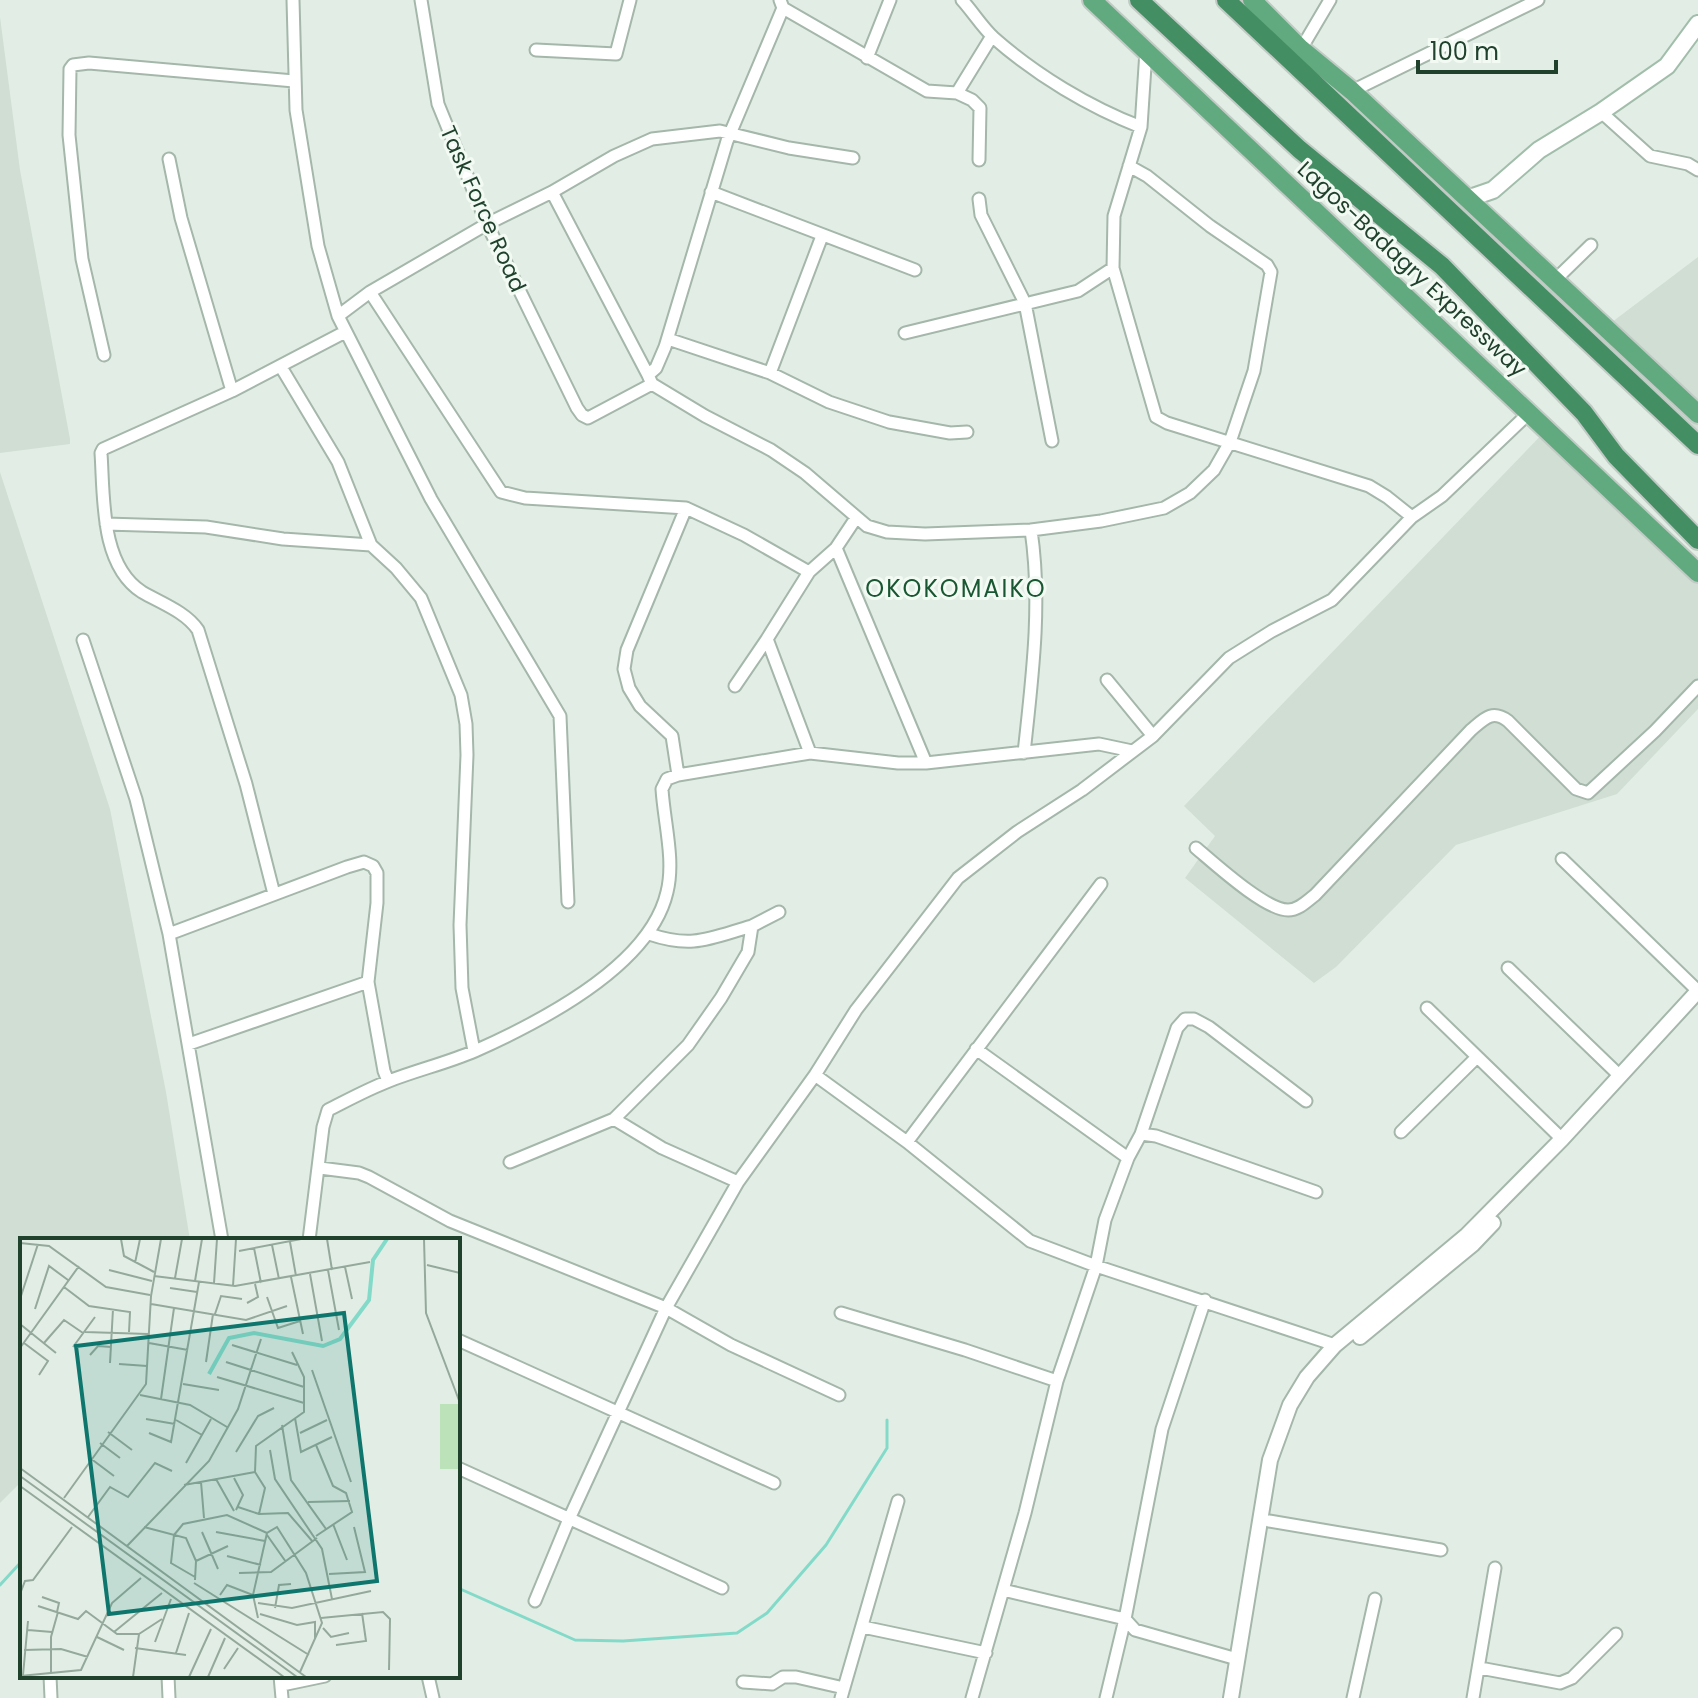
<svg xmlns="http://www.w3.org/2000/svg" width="1698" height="1698" font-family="Poppins,sans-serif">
  <rect width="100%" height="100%" fill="#e2eee5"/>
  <path fill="#d0ded3" d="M0,17l20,153 50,269v5l-70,9z
    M1698,257v175l-111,-91z
    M1549,427l149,150v132l-81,85 -161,51 -120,122 -22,16 -129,-105 30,-42 -31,-30z
    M0,472l110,337 56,283 24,148h-168v241l-22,22z"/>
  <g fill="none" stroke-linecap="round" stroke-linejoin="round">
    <path stroke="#84dac9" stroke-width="3" d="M0,1585l22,-24
      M458,1588l117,52 48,1 114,-8 30,-20 59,-68 61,-97v-28"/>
    <defs>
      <path id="minor" d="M293,0l3,110 22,136 20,70 93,183 129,217 8,186
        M421,0l17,104 49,120 90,184 5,7 6,3 64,-34 -4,-9 8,-7 9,-21 62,-206 56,-133
        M780,0l3,8 144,83 30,2 35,-57
        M962,0c11,12 20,27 32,38 42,37 95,69 147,89
        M1301,49l29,-49
        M536,50l80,4 14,-54
        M1146,51l-5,76 -27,89 -1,52 43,149 11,6 202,63 18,11 25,20
        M867,58l23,-58
        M1352,91l186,-91
        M957,93l15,7 8,8 -1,52
        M1601,112l49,44 38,8 10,6
        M169,159l12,59 51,173
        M552,192l96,183
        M711,192l204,78
        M979,199l2,16 44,88 27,138
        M1554,281l37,-36
        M370,292l131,200 24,6 161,10 58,27 65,37
        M338,316l32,-24 117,-68 65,-32 62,-36 38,-17 68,-8 69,17 64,10
        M905,333l173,-42 35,-23
        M668,339l102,34 59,29 60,20 61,11 17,-1
        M104,355l-22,-96 -13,-124 1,-66 3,-4 16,-2 205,18
        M281,367l57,95 33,83 25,23 25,30 40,97 5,29 1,31 -7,170 2,63 12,63
        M770,373l52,-137
        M652,384l53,32 66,34 34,23 62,53 20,6 38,2 106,-4 70,-9 63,-13 26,-15 24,-23 16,-28 24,-71 17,-99 -4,-7 -57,-39 -63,-50 -18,-10
        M106,524l100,3 77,12 88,6
        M836,548l90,215
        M83,640l53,159 33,135 53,306
        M1107,680l46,56
        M735,686l32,-47
        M810,753l-43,-114 42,-67 27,-24 20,-30
        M1024,753c8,-74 18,-149 7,-223
        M678,775l-6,-39 -32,-30 -11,-18 -5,-19 3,-19 59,-142
        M1196,848c18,15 69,62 92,62 11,0 19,-9 27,-15l156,-165c13,-11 21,-21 37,-9l68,68 12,4 67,-62 43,-45
        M1562,859l136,132
        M274,894l-28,-110 -48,-154c-12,-18 -37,-27 -56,-38 -42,-27 -38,-95 -41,-139l2,-4 129,-58 113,-59
        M169,934l178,-67 17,-5 9,4 4,7v30l-9,79 16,89 4,10
        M649,934c44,15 61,4 103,-8
        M1508,968l112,108
        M1427,1008l135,131
        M189,1044l179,-62
        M976,1049l152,109
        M815,1075l92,67 123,99 66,25 239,79
        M614,1119l48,29 76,34
        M1401,1132l76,-75
        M1141,1134l15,2 160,56
        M907,1142l194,-258
        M510,1162l104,-43 74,-74 33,-47 27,-46 4,-26 27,-14
        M320,1168l39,5 10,4 81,44 216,87 65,37 108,50
        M309,1240l14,-113 5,-17c20,-10 40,-21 61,-29 28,-11 58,-18 86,-30 65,-29 175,-85 192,-159 8,-32 -3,-70 -5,-103l5,-10 11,-4 132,-22 88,10h28l173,-19 33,7
        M841,1313l124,37 92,31
        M458,1340l316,143
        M458,1468l264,120
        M1269,1521l172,29
        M1003,1590l122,29 10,11 102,29
        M535,1601l34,-82 97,-211 72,-126 77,-107 41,-65 102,-132 59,-46 65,-42 71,-54 76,-78 43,-27 60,-31 80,-83 30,-21 87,-83
        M863,1627l123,26
        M1480,1668l80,15 12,-5 44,-44
        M50,1676l1,22
        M168,1676l1,22
        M280,1676l2,22
        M428,1676l5,22
        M743,1682l29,2 11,-7h13l48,11
        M282,1685l43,-9
        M841,1698l57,-197
        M972,1698l53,-185 32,-132 39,-115 9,-46 23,-62 13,-24 36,-106 8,-9h9l15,8 97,74
        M1106,1698l19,-79 37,-190 43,-129
        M1353,1698l22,-99
        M1473,1698l22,-130"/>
      <path id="tertiary" d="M1360,1337l113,-93 20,-21
        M1231,1698l39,-238 20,-55 17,-28 28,-32 131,-109 96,-97 136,-148"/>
      <path id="secondary" d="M1467,199l26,-9 46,-40 62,-38 66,-46 31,-42"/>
      <path id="primary" d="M1092,0l606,573
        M1252,0l49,49 51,42 346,323"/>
      <path id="trunk" d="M1139,0l160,149 143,117 142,147 32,43 82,84
        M1226,0l472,445"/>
    </defs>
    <use href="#minor" stroke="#a4b7aa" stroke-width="15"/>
    <use href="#tertiary" stroke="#a4b7aa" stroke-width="18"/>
    <use href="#secondary" stroke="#a2beab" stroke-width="20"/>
    <use href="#primary" stroke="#c1cac4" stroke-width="22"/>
    <use href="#trunk" stroke="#c1cac4" stroke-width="22"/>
    <use href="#minor" stroke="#fff" stroke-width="11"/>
    <use href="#tertiary" stroke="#fff" stroke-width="14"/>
    <use href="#secondary" stroke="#fff" stroke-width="16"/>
    <use href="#primary" stroke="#61a97e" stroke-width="18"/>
    <use href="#trunk" stroke="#448e64" stroke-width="18"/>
  </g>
  <g text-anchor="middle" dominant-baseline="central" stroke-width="6" stroke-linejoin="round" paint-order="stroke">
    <g font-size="22" fill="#20422d" stroke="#f3faf4">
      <text transform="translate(483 209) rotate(66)">Task Force Road</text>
      <text transform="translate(1412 269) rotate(43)">Lagos-Badagry Expressway</text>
    </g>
    <g font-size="24" letter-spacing="2" fill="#195732" stroke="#f3faf4">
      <text x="956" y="588">OKOKOMAIKO</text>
    </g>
  </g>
  <g transform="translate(20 1238)">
    <rect width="440" height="440" fill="#e2eee5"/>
    <path d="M420,166h20v65h-20z" fill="#bce2b9"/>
    <path fill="none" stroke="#84dac9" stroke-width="4" d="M189,136l20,-36 25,-5 69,13 17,-7 29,-39 4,-40 14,-21"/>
    <path fill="none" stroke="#94a99b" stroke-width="2" d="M101,1l3,17 30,16M307,1l5,31M404,1l2,74 34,90M270,4l6,34M0,5l29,3 57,41 44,8M252,7l7,34M234,10l7,35M219,13l62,-12M115,25l5,-24M407,27l33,8M325,29l7,32M89,32l43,11M308,32l11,60M290,36l12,67M134,38l81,10 135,-24M271,39l12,57M155,40l7,-39M175,43l7,-42M194,45l3,-44M213,48l3,-47M44,49l25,19 41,6 -1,20M150,50l27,4M247,59l11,31 22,-7M0,61l18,-55M227,65l11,-6 -3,-13M131,66l95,16 41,-14M15,71l14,-43 19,14M195,76l6,-18 21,3M0,86l36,29M65,94l63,2M4,105l24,18 -9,14M24,105l20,-23 19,13M129,105l39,7M212,107l65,20M53,109l22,-30M0,110l59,-82M70,117l8,-9 13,1M186,124l7,-48M206,124l78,25M90,125l3,-54M99,126l28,2M292,132l39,112M197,139l87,26M163,146l36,6M120,157l50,10 37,22M141,161l13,-91M275,180l6,34 31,-15M126,181l29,5M156,182l26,15M262,187l9,55 35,49M88,194l24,18M129,195l22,9 28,-160M280,195l27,-13M80,205l20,15M250,212l5,29 47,70 10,50M216,214l22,-36 16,-8M70,220l24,18M166,225l25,-44M0,230l286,209M0,238l277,201M214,240l9,17 -7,15M196,241l18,32M181,244l3,36M164,247l71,-13M0,248l264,191M44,260l82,-114 5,-88 10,-57M288,264l42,-1M218,269l21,7 29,-1 25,29M239,276l6,-26 -10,-16 1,-26 48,-34v-35l-12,-25M68,279l22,-30 18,10 27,-34 17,8M313,286l14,36M124,289l42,11 10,23 -1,19M182,294l16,37M196,294l49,9M247,297l19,27M296,298l36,-24 -6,-19 -13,-7 -17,-41M107,308l82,-85 29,-52 23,-70M207,318l34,9M176,323l32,-15M219,335l32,-1 46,-34M309,336l36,-2 -11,-45M175,339l-24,-14 3,-28 9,-11 44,-9 40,18M174,345l115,72M0,356l5,-13 8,-1 39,-53M200,357l7,-10 26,10 5,23M233,357l14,-62 10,-6 29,46 16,50 -22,49M22,359l17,6 -2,9M238,365l34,5 79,-17M18,368l40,13 8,-8 31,23h22M255,370l4,-23 12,-1M240,376l37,11 18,-3v16M301,380l62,-6 7,7 -1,51M303,390l8,9 18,-4M8,392l24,2M94,394l48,-39M77,399l27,13M135,404l16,-43M316,407l30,-4 -4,-28M115,410l51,7M4,412l37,-1 27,8M156,415l13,-40M204,431l14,-21M31,434v-35l7,-25M3,437l5,-54M0,438l61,-6 31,-67 29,-25M113,439l6,-43 23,-15M169,439l22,-48M188,439l17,-39"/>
    <path fill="#0f766e" fill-opacity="0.15" stroke="#0f766e" stroke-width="4" d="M324,75l33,268 -268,33 -33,-268z"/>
    <rect width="440" height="440" fill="none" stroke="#20422d" stroke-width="4"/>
  </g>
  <path d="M1418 60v12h138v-12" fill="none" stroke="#20422d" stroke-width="4"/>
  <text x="1430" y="60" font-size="24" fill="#20422d" stroke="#f3faf4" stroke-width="6" paint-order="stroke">100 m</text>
</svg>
